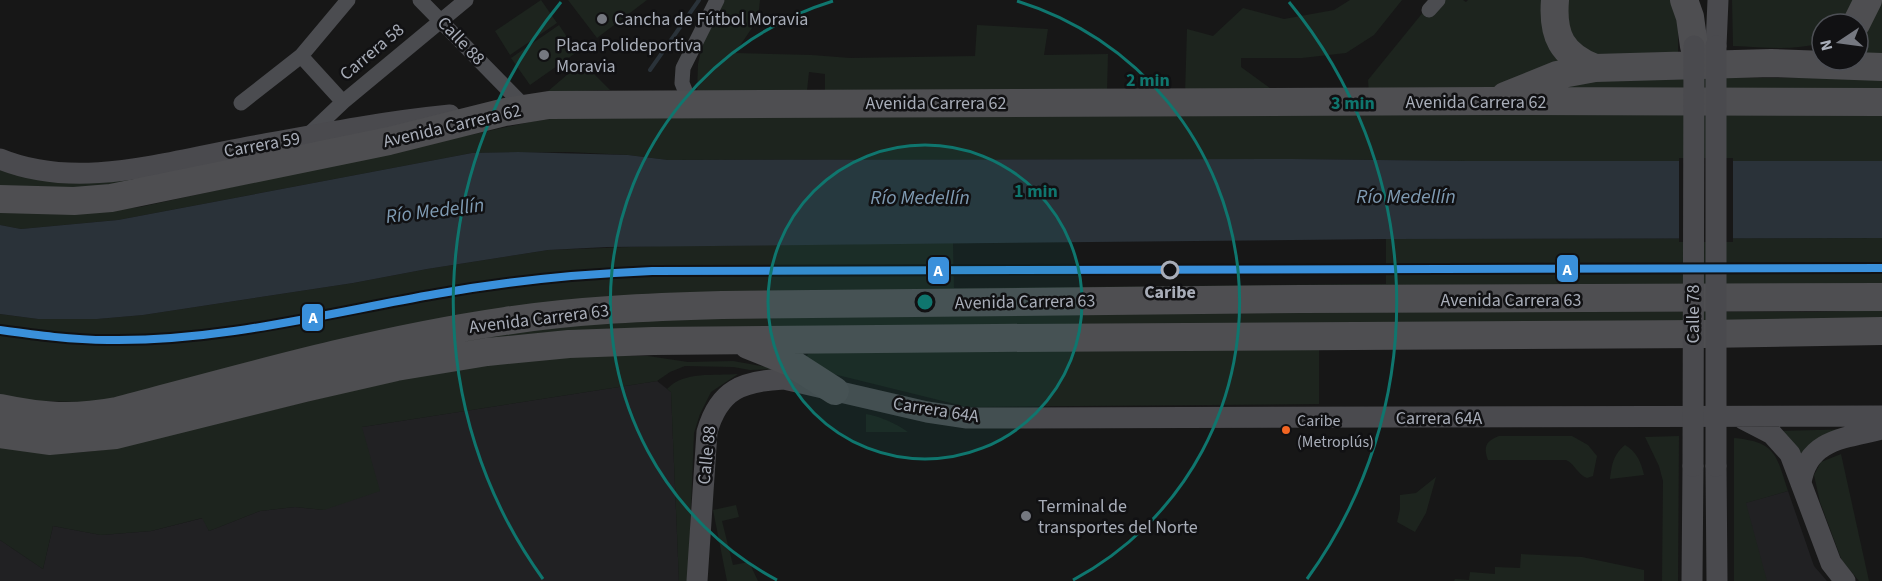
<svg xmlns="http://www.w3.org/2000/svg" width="1882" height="581" font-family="'Source Sans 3',sans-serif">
  <rect width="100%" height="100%" fill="#171717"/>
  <path fill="#212123" d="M657,381l14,11 8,189h-679v-41l43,29 10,-43 48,9 50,-4 52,-13 6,13 51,-20 35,-4 29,3 38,-83z
    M1788,491l26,75 13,15h-93v-75z"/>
  <path fill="#1d241e" d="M541,0l16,23 -47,32 -15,-24z
    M568,0h79l-50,38z
    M725,0h35l-2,19 -23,34 77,2 38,3 125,-2 2,-31 71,4 -4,26 64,-1 -1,38h-282v-18l-16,-2 -2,19 -110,2 1,-29 7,-31z
    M1350,0h52l-28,35 -28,18 -44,5h-61v9l37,27h-93l2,-65 26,7 30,-28 41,11 50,-9z
    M1433,0h30l3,2 2,-2h84l17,63 -70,30 -130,1 -1,-14z
    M1561,0h114l3,10v50l-101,-5z
    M1732,0h126l-11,24h-25v19c-29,8 -59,4 -89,3z
    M1882,0v57h-24v-23z
    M559,25l18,27 -47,33 -19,-27z
    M582,62l28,28 -63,2z
    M1592,77l290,1v13l-346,1z
    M1882,113v48h-417l-172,-2 -625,1 -40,-5 -59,-3 -97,1 -354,67 -97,9 -21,-4v-15l100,1 40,-4 390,-85 46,-7z
    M0,167l135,7 -11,14h-124z
    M1882,238v50l-1209,9 -549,106 -124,-3v-86l38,5h59l46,-4 210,-32 74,-14 121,-19 109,-4 296,-3 1,45 432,-4v-45z
    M1395,310l418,2 69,-2v11l-1240,10 -241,16 230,-29z
    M1319,348v56l-352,3 -150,-37 -12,-10 3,-6 9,-2z
    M565,356h83l40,6 45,-1 45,8 -28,1 -17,-3 -48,-1 -15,6 -13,9 -295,46 18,64 -56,19 -29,-3 -35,4 -51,20 -7,-13 -51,13 -50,4 -48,-9 -10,43 -43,-29v-94c37,10 73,8 111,3l314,-76z
    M738,374l-27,18 -11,22 -6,19 -6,148h-9l-8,-189 -4,-3c17,-18 47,-13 71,-15z
    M866,414c16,3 29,9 42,18h-42z
    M1857,429c-24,2 -48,7 -57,31l-22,-29z
    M1499,436h73l16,9 9,11 -4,20 -6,2c-9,-3 -12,-14 -21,-18h-78c-5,-13 -2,-19 11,-24z
    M1679,436l-1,145h-16l1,-100 -4,-15 -14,-29z
    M1734,438c42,4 42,16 54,53l-42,12 21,78h-33z
    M1625,445c12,7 16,17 19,30l-34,4c2,-15 3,-24 15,-34z
    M1841,454l28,127h-10l-17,-20 -22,-59 -6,-27 7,-13z
    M1436,477l-10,36 -11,19 -18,-10 3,-13v-14l16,-2z
    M736,505l3,12 -17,4 11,44 16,-3 9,19h-31l-14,-71z
    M1521,554l61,3 62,13v11h-190l1,-2 14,1 1,-8 25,2v-7l25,1z"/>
  <path fill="#2a3239" d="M518,152l110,3 40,5 625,-1 172,2h417v77l-496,1 -779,8 -59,3 -121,19 -74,14 -210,32 -46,4h-59l-38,-5v-89l21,4 97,-9 354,-67z"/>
  <path fill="#171717" d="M1679,158h54v84h-54z"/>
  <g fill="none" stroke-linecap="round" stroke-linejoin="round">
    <path stroke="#2a3239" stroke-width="4" d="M650,70l49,-70"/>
    <path stroke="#4b4c50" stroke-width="15" d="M420,0l106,108
      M1429,10l9,-10
      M301,56l42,46
      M241,103l60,-47 47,-56
      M690,103l-8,-20 1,-15 34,-68
      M306,137l37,-35 123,-102"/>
    <path stroke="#4a4a4e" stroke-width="21" d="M1716,46l2,-46
      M0,159c75,31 162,4 238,-10 71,-13 141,-27 212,-34
      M1743,419l29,15 18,20 41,109 14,18
      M1716,466l1,115
      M1801,483c6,-44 45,-45 81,-54
      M697,581l10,-149c12,-43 36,-51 77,-53l143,33 40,6 915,-2
      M1692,581l1,-115"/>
    <path stroke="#4e4e51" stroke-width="28" d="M1555,0c-3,36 7,55 40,68
      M1684,0l6,17 4,29
      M1856,24l12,-24
      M1505,96l52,-21 38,-7 176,-5 111,4
      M0,199l74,2 37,-3 278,-57 116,-29 44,-7 943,-4 390,1
      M748,345l42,17 45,29
      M0,408c42,9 74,11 117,3 128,-34 257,-71 388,-90 72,-11 145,-14 217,-16l579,-6 581,-2
      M0,434l49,7 67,-6 189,-47 91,-21 91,-15 82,-8 84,-3 342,-3 709,-4 178,-3"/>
    <path stroke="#4a4a4e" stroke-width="21" d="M1693,466l1,-420
      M1716,466v-420"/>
    <defs>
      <path id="metro-1" d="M0,330c36,5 72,10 108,10 111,2 220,-27 328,-46 71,-13 143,-20 216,-23l1230,-3"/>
    </defs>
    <use href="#metro-1" stroke="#111113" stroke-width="12"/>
    <use href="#metro-1" stroke="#3a90db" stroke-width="8"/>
  </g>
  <circle cx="925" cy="302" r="157" fill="#0f766e" fill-opacity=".12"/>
  <g fill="none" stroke="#0f766e" stroke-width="3">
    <circle cx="925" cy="302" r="157"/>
    <path d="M777 580A315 315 0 0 1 833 1M1017 1A315 315 0 0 1 1073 580"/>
    <path d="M543 579A472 472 0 0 1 561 2M1289 2A472 472 0 0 1 1307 579"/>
  </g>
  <g fill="#757880" stroke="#111113" stroke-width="2">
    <circle cx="602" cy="19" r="6"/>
    <circle cx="544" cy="55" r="6"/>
    <circle cx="1026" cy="516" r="6"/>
  </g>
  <circle fill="#111113" stroke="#a8adb8" stroke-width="3" cx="1170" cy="270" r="8"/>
  <circle fill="#f26522" stroke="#111113" stroke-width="2" cx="1286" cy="430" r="5"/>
  <g text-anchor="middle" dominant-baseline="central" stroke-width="5" stroke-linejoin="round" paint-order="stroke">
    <g font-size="16" fill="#a8adb8" stroke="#111113" text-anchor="start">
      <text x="1297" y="421">Caribe<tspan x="1297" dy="21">(Metroplús)</tspan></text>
    </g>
    <g font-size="18" fill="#a8adb8" stroke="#111113" text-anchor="start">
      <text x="614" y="19">Cancha de Fútbol Moravia</text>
      <text x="556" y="45">Placa Polideportiva<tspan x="556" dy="21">Moravia</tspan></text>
      <text x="1038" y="506">Terminal de<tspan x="1038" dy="21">transportes del Norte</tspan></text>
    </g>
    <g font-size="18" fill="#a8adb8" stroke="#111113">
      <text transform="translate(461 41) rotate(46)">Calle 88</text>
      <text transform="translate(372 52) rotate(-40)">Carrera 58</text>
      <text x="1476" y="102">Avenida Carrera 62</text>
      <text x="936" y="103">Avenida Carrera 62</text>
      <text transform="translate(452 126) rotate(-13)">Avenida Carrera 62</text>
      <text transform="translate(262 145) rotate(-10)">Carrera 59</text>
      <text x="1511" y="300">Avenida Carrera 63</text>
      <text transform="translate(1025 302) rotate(-1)">Avenida Carrera 63</text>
      <text transform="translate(1693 314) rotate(-90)">Calle 78</text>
      <text transform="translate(539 319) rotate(-7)">Avenida Carrera 63</text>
      <text transform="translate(936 410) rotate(9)">Carrera 64A</text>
      <text x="1439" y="418">Carrera 64A</text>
      <text transform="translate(707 455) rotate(-84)">Calle 88</text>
    </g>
    <g font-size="18" font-weight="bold" fill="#a8adb8" stroke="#111113">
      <text x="1170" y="292">Caribe</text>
    </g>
    <g font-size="20" font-style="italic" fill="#7f9bb3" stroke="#111113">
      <text x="1406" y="197">Río Medellín</text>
      <text x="920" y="198">Río Medellín</text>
      <text transform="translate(435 211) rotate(-7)">Río Medellín</text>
    </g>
  </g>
  <circle cx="925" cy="302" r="9" fill="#0f766e" stroke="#111113" stroke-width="3"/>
  <g font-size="18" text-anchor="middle" font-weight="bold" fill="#0f766e" stroke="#111113" stroke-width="5" stroke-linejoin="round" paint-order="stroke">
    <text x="1148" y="86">2 min</text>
    <text x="1353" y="109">3 min</text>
    <text x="1036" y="197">1 min</text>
  </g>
  <g stroke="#111113" stroke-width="2">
    <rect x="1556" y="254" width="23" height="29" rx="6" fill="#3a90db"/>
    <rect x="927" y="256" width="23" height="29" rx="6" fill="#3a90db"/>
    <rect x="301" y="303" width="23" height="29" rx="6" fill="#3a90db"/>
  </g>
  <g font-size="16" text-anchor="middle" font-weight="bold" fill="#fff">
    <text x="1567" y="275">A</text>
    <text x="938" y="276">A</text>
    <text x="313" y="323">A</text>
  </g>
  <g transform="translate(1840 42) rotate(257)"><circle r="28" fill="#111113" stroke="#4d4f55" stroke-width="1.5"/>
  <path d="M0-4.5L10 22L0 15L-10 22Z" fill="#757880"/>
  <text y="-9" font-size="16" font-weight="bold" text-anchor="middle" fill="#a8adb8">N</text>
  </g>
</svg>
